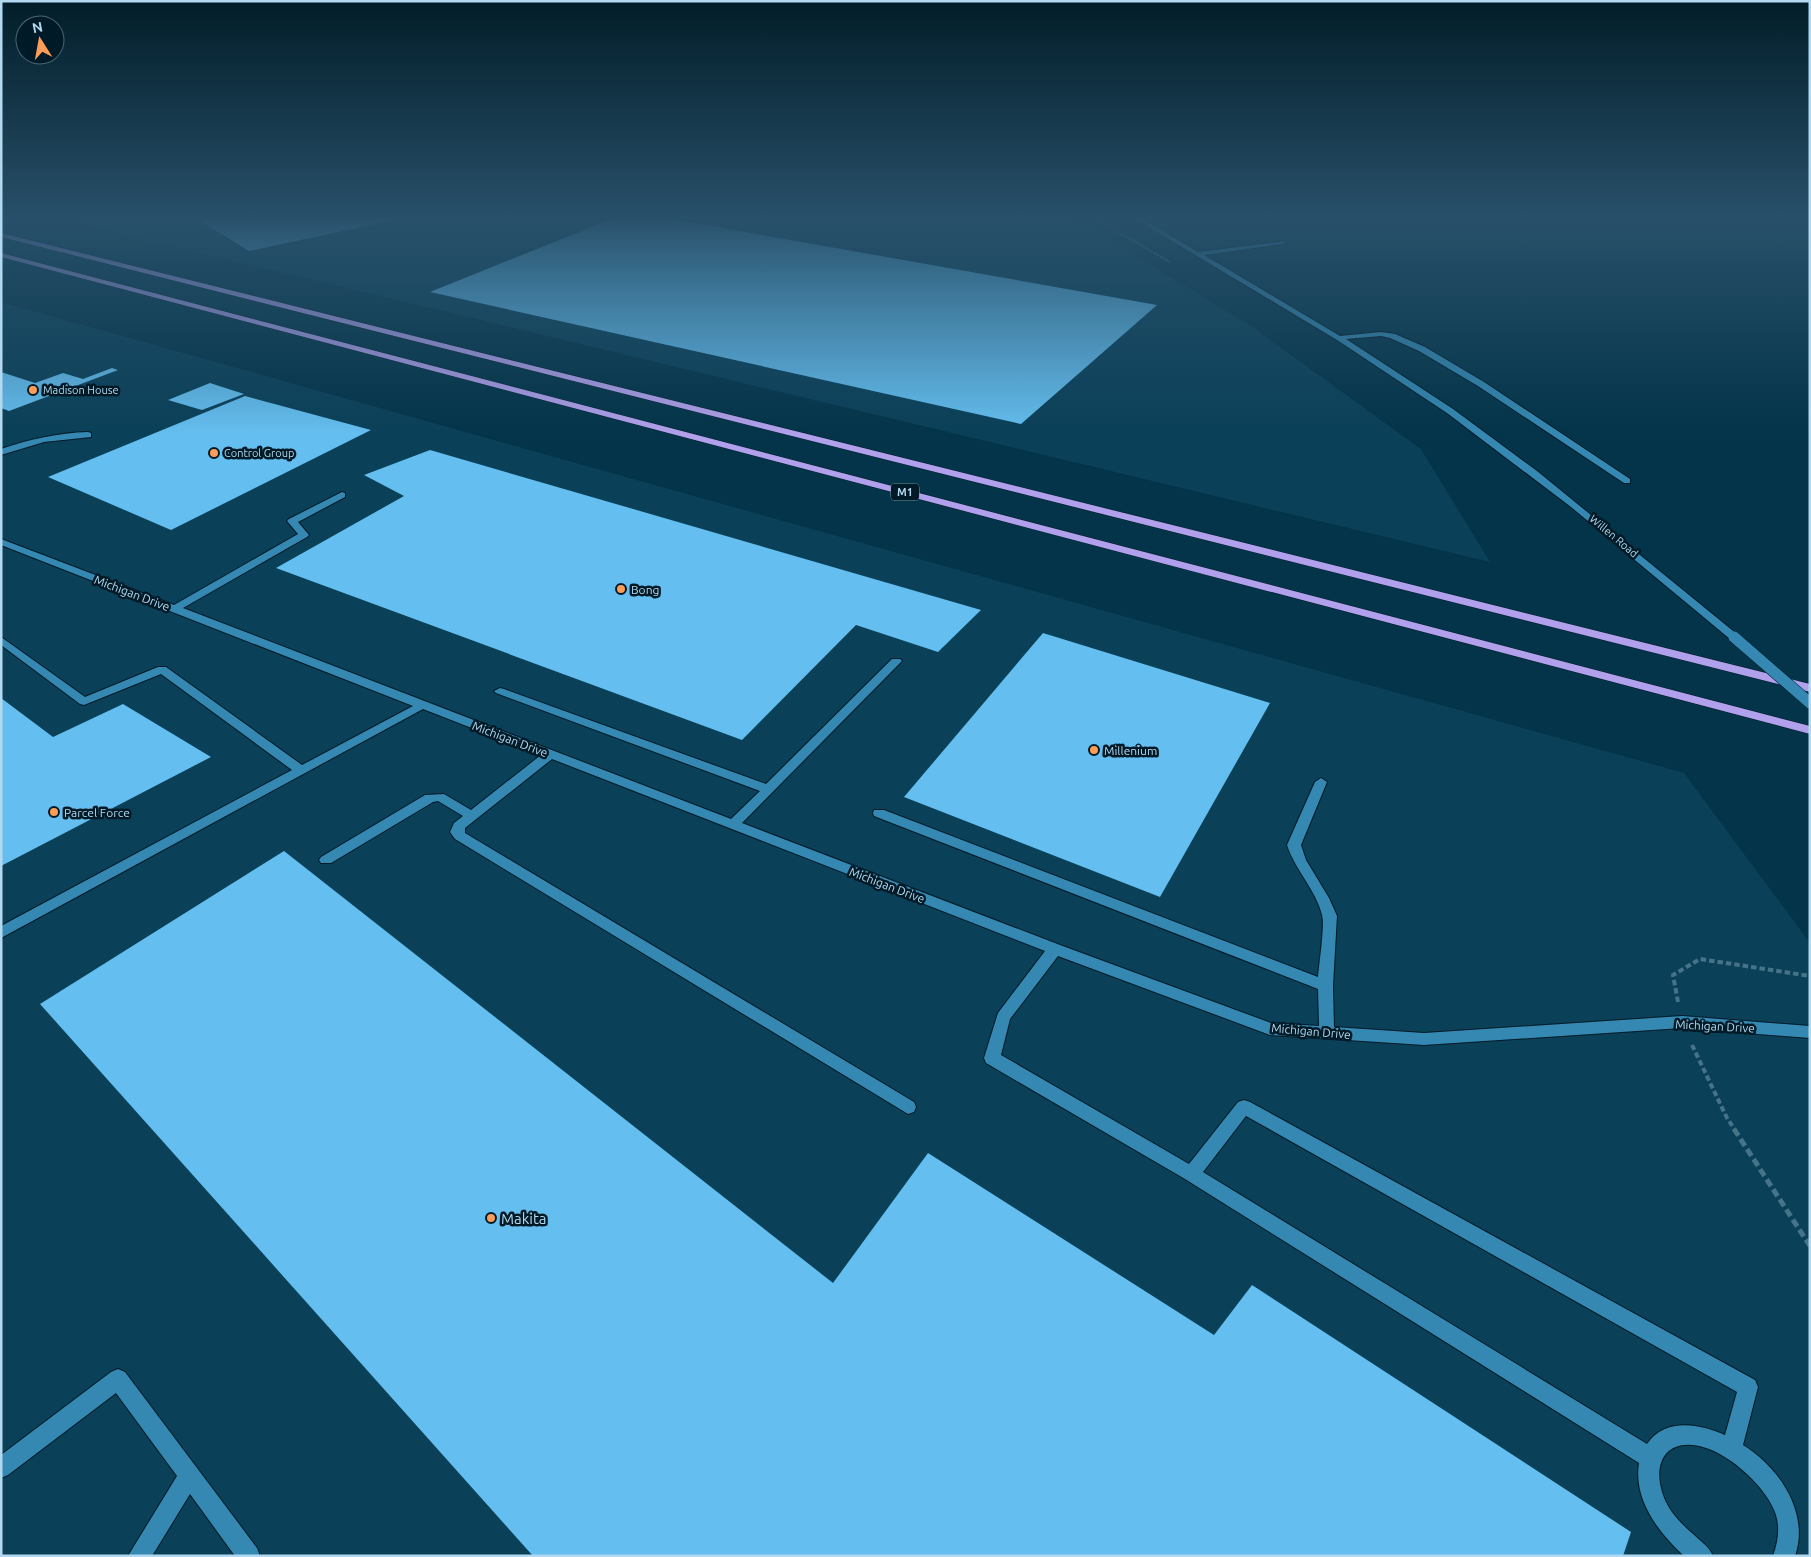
<svg xmlns="http://www.w3.org/2000/svg" width="1811" height="1557" font-family="Ubuntu,sans-serif">
  <rect width="100%" height="100%" fill="#033449"/>
  <path fill="#0a4058" d="M47,216h1023l178,108 173,125 69,113z
    M1,302l1683,471 126,170v613h-1809z"/>
  <path fill="#64beef" d="M192,216h216v1l-159,34z
    M619,216h36l502,89 -136,119 -591,-132z
    M112,368l6,2 -109,41 -8,-3v-36l34,11 28,-10 20,6z
    M210,383l34,11 -42,16 -34,-10z
    M245,396l126,34 -200,100 -123,-53z
    M430,450l551,160 -43,42 -82,-27 -114,115 -466,-172 128,-72 -40,-21z
    M1043,633l227,70 -110,194 -256,-100z
    M1,698l52,39 70,-33 88,53 -210,109z
    M284,851l549,432 95,-130 286,182 38,-50 379,247 -8,24h-1090l-493,-552z"/>
  <g fill="none" stroke-linecap="round" stroke-linejoin="round">
    <defs>
      <path id="minor" d="M1130,216h8l60,36 87,-11 -2,3 -79,11 136,81 41,-4 14,2 30,13 59,35 146,97v4h-6l-146,-97 -59,-35 -29,-13 -9,-2 -35,3 107,70 84,62 201,164 1,2 -1,2h-8l-159,-132 -124,-94 -110,-73z
        M88,432l3,1v4l-47,5 -43,13v-6c29,-10 57,-16 87,-17z
        M342,492l3,1v4l-47,25 11,13 -2,2 -124,71 548,211 29,-28 -264,-98 -2,-2 6,-3 4,1 262,95 126,-125h8l2,2 -2,2 -158,160 318,122 211,78 48,3 -1,-37 -444,-173 -1,-3 1,-3h10l434,167c1,-13 7,-52 4,-62 -6,-25 -27,-45 -35,-70l28,-63 6,-4 6,4 -26,63 5,15 23,38 8,18 -4,70 1,41 90,6 258,-17 128,10v12l-128,-10 -258,17 -154,-10 -212,-79 -48,63 -9,36 188,109 49,-62 6,-2 6,2 505,278 3,7 -15,58c36,22 67,68 52,111h-22c5,-14 7,-27 3,-41 -8,-26 -44,-59 -70,-67 -37,-12 -55,12 -43,47 5,15 18,29 30,39 7,7 16,12 20,22h-29c-25,-23 -51,-56 -45,-93l-454,-284 -199,-116 -2,-5 14,-45 47,-62 -493,-192 -87,69v5l449,269 2,5 -2,5 -6,2 -453,-275 -5,-7 4,-9 9,-7 -25,-15 -5,1 -102,61h-10l-2,-3 2,-3 104,-62 19,-1 27,16 70,-55 -118,-46 -422,229v-12l291,-156 -131,-96 -77,31 -4,-1 -79,-59v-8l84,60 73,-30h8l136,98 111,-59 -412,-161v-6l173,66 124,-71 -11,-13 2,-2zM1246,1116l491,276 -12,43c-25,-11 -60,-18 -78,9l-444,-272z
        M118,1369l7,3 132,176 3,8h-25l-45,-62 -38,62h-24l49,-80 -61,-83 -108,82 -7,3v-23l110,-83z"/>
      <path id="highway" d="M1,233l1809,451v8l-1809,-455z
        M1,253l1809,473v8l-1809,-477z"/>
    </defs>
    <use href="#minor" stroke="#011a27" stroke-width="2"/>
    <use href="#highway" stroke="#011a27" stroke-width="1"/>
    <path stroke="#467389" stroke-width="2" stroke-dasharray="2.5 1" stroke-linecap="butt" d="M1090,216l80,46"/>
    <path stroke="#467389" stroke-width="4" stroke-dasharray="5.5 3" stroke-linecap="butt" d="M1678,1002l-5,-27 27,-16 110,17
      M1692,1045l35,73 8,12"/>
    <path stroke="#467389" stroke-width="5" stroke-dasharray="8 4" stroke-linecap="butt" d="M1734,1129l76,117"/>
    <use href="#minor" fill="#3488b2" fill-rule="evenodd"/>
    <use href="#highway" fill="#b1a0eb" fill-rule="evenodd"/>
    <defs>
      <path id="minor-bridge" d="M1734,637l76,66"/>
    </defs>
    <use href="#minor-bridge" stroke="#011a27" stroke-width="12" stroke-linecap="butt"/>
    <use href="#minor-bridge" stroke="#3488b2" stroke-width="11"/>
  </g>
  <linearGradient id="sky" x2="0" y2="1"><stop stop-color="#021d28"/><stop offset="0.5" stop-color="#28506a"/><stop offset="1" stop-color="#28506a" stop-opacity="0"/></linearGradient>
  <rect width="1811" height="434" fill="url(#sky)"/>
  <g fill="#fd9c57" stroke="#011a27" stroke-width="2">
    <circle cx="33" cy="390" r="5"/>
    <circle cx="214" cy="453" r="5"/>
    <circle cx="621" cy="589" r="5"/>
    <circle cx="1094" cy="750" r="5"/>
    <circle cx="54" cy="812" r="5"/>
    <circle cx="491" cy="1218" r="5"/>
  </g>
  <g text-anchor="middle" dominant-baseline="central" stroke-width="5" stroke-linejoin="round" paint-order="stroke">
    <g font-size="11" fill="#b3d9f0" stroke="#011a27" text-anchor="start">
      <text x="43" y="390">Madison House</text>
      <text x="224" y="453">Control Group</text>
    </g>
    <rect fill="#011a27" stroke="#7ea0b4" stroke-width="1" x="891" y="483.5" width="28" height="17" rx="4"/>
    <g font-size="11" font-weight="bold" fill="#b3d9f0">
      <text x="905" y="492">M1</text>
    </g>
    <g font-size="11" fill="#b3d9f0" stroke="#011a27">
      <text transform="translate(1614 536) rotate(40)">Willen Road</text>
    </g>
    <g font-size="12" fill="#b3d9f0" stroke="#011a27" text-anchor="start">
      <text x="631" y="589">Bong</text>
      <text x="1104" y="750">Millenium</text>
      <text x="64" y="812">Parcel Force</text>
    </g>
    <g font-size="12" fill="#b3d9f0" stroke="#011a27">
      <text transform="translate(132 593) rotate(21)">Michigan Drive</text>
      <text transform="translate(510 739) rotate(21)">Michigan Drive</text>
      <text transform="translate(887 885) rotate(21)">Michigan Drive</text>
      <text transform="translate(1715 1026) rotate(3)">Michigan Drive</text>
      <text transform="translate(1311 1031) rotate(5)">Michigan Drive</text>
    </g>
    <g font-size="15" fill="#b3d9f0" stroke="#011a27" text-anchor="start">
      <text x="501" y="1218">Makita</text>
    </g>
  </g>
  <rect width="1811" height="1557" fill="none" stroke="#b3d9f0" stroke-width="5"/>
  <g transform="translate(40 40) rotate(349)"><circle r="24" fill="#011a27" stroke="#486677"/>
  <path d="M0-4L9 19L0 12L-9 19Z" fill="#fd9c57"/>
  <text y="-8" font-size="14" font-weight="bold" text-anchor="middle" fill="#b3d9f0">N</text>
  </g>
</svg>
